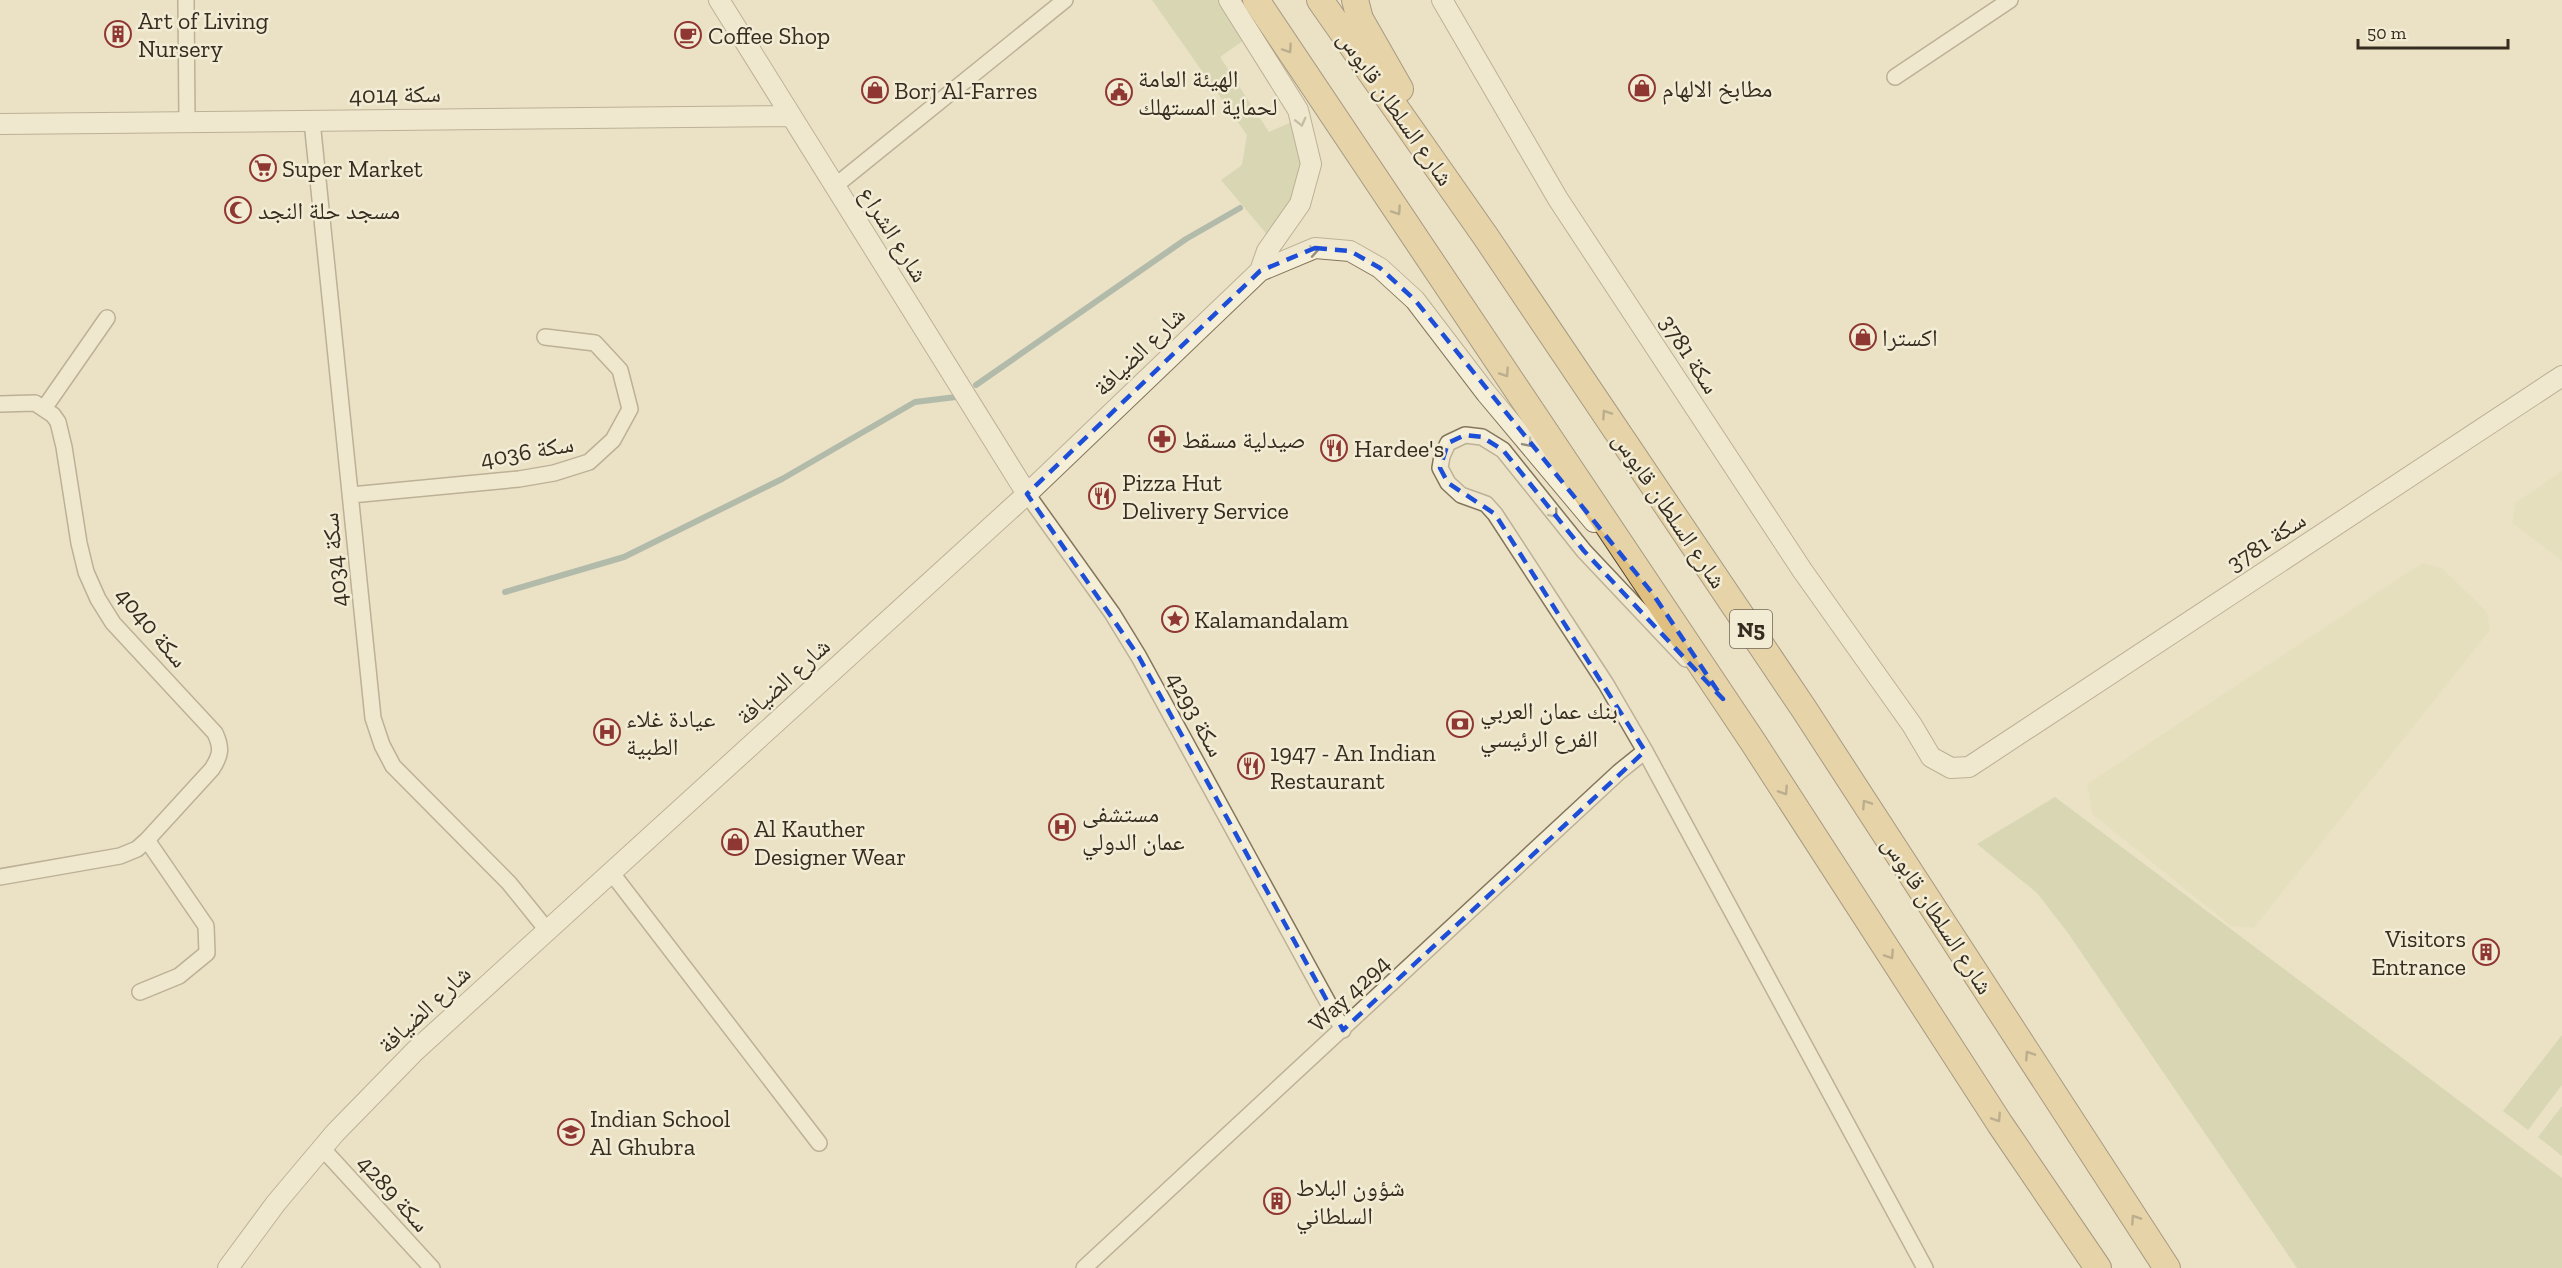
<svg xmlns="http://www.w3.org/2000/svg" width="2562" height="1268" font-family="'Zilla Slab','Noto Naskh Arabic',serif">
  <rect width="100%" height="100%" fill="#ebe2c6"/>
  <path fill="#e0dcb4" d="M2562,471v90l-50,-38 3,-20z
    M2422,563l20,5 45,44 3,18 -236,298 -23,-2 -139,-112 -5,-30z"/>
  <path fill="#c0c89b" d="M1152,0h68l24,40 -24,17 49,75 25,-11 11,42 -11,38 -24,37 -49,-58 21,-15 5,-30z
    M2055,797l507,381v90h-265l-229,-335 -31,-40 -60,-49z
    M2562,1035v50l-34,45 -25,-19z
    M2562,1106v50l-24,-19z"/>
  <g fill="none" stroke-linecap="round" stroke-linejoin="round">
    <path stroke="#6e8c87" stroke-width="6" d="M976,385l210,-146 54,-31
      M505,592l119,-35 158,-78 133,-77 41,-5"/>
    <defs>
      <path id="minor" d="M186,0l1,121
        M1895,77l115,-77
        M312,121l61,597 9,27 11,21 116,117 38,47
        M835,186l230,-186
        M0,404l35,-1 18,12 5,7 6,25 15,96 7,29 12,27 15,24 102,110c7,15 6,22 -3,36l-65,71 -10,9 -17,7 -120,21
        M45,407l62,-89
        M1027,494l85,119 27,44 204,373
        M351,495l168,-16 35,-6 35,-11 24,-22 17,-31 -10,-39 -25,-27 -50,-6
        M1686,659l-102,-108 -81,-101 -21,-13 -17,-2 -17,8 -6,13 -2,12 8,15 13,12 25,9 9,10 111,170 39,67 280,517
        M611,872l208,271
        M140,992l39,-16 28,-23 -1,-27 -59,-86
        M322,1148l110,120
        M1084,1268l535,-496 26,-21"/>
      <path id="tertiary" d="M719,0l308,494
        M1229,0l69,110 13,54 -11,40 -33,47 -7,20
        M1442,0l116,199 244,371 110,155 19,32 20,11 18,-1 593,-391
        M0,124l790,-8
        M228,1268l48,-65 59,-70 80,-82 612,-557 233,-223 55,-23 35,3 30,17 35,32 71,93 108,129"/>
      <path id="trunk" d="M1256,0l497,742 247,382 98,144
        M1320,0l166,237 318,472 363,559
        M1355,0l5,19 40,70"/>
    </defs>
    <use href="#minor" stroke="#84755d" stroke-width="18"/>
    <use href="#tertiary" stroke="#84755d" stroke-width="22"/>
    <use href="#trunk" stroke="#534331" stroke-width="28"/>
    <use href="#minor" stroke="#f6efd8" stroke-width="15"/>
    <use href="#tertiary" stroke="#f6efd8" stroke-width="20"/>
    <use href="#trunk" stroke="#dfc080" stroke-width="26"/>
  </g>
  <defs><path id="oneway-chevron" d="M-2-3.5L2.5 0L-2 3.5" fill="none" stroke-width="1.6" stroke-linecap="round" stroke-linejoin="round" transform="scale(1.5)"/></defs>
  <g stroke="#826f4b">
    <use href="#oneway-chevron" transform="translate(1288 49) rotate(56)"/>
    <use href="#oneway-chevron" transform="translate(1397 211) rotate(56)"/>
    <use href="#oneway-chevron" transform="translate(1505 373) rotate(56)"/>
    <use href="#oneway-chevron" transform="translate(1606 414) rotate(-124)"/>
    <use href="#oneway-chevron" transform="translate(1784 791) rotate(57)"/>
    <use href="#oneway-chevron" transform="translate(1866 804) rotate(-123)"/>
    <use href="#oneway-chevron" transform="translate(1890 955) rotate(57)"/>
    <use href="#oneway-chevron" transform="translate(2029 1055) rotate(-123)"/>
    <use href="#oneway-chevron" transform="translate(1997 1118) rotate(57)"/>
    <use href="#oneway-chevron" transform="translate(2135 1219) rotate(-123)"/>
  </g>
  <g stroke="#968e7c">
    <use href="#oneway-chevron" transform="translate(1301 122) rotate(76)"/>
    <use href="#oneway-chevron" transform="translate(1314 251) rotate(-10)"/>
    <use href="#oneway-chevron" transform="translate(1528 443) rotate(50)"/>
    <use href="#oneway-chevron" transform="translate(1554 514) rotate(51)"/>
  </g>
  <path d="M0 0H2562V1268H0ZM1315,248l35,3 30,17 35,32 238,294 70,105 -139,-148 -81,-101 -21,-13 -17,-2 -17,8 -8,25 8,15 47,31 150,237 -302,279 -204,-373 -112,-163 233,-223z" fill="#ebe2c6" fill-opacity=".55" fill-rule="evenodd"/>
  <path fill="none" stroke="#1d4ed8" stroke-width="4.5" stroke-dasharray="12 8" stroke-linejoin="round" d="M1315,248l35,3 30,17 35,32 238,294 70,105 -139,-148 -81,-101 -21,-13 -17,-2 -17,8 -8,25 8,15 47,31 150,237 -302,279 -204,-373 -112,-163 233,-223z"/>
  <defs>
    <symbol id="building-ring" viewBox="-11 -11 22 22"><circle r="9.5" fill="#f3ecd5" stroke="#8f3732" stroke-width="1.5"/><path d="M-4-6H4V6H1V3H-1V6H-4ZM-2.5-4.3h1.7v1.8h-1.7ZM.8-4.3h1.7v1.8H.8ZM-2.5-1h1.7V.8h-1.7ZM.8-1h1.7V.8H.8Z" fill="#8f3732"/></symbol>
    <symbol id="cafe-ring" viewBox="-11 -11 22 22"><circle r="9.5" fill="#f3ecd5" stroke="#8f3732" stroke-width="1.5"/><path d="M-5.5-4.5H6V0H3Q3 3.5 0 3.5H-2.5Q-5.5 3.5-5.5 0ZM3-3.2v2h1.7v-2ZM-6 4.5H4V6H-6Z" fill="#8f3732"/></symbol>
    <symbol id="shop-ring" viewBox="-11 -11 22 22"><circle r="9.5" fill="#f3ecd5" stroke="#8f3732" stroke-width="1.5"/><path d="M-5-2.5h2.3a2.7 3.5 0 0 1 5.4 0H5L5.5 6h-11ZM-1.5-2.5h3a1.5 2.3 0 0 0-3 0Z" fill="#8f3732"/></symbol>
    <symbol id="civic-ring" viewBox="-11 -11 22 22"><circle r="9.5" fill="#f3ecd5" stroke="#8f3732" stroke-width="1.5"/><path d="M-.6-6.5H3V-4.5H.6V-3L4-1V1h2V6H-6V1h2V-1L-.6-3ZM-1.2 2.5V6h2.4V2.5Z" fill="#8f3732"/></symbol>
    <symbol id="supermarket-ring" viewBox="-11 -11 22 22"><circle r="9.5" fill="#f3ecd5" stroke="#8f3732" stroke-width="1.5"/><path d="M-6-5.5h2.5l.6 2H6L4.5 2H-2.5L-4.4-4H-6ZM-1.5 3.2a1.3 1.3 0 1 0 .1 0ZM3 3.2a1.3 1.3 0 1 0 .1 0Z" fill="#8f3732"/></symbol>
    <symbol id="mosque-ring" viewBox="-11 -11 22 22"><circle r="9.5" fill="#f3ecd5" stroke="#8f3732" stroke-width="1.5"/><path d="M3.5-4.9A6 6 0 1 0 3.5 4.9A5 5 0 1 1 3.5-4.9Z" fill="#8f3732"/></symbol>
    <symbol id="pharmacy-ring" viewBox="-11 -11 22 22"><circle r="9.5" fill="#f3ecd5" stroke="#8f3732" stroke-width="1.5"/><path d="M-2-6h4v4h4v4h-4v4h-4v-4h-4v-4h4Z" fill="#8f3732"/></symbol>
    <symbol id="restaurant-ring" viewBox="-11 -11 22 22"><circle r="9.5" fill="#f3ecd5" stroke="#8f3732" stroke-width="1.5"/><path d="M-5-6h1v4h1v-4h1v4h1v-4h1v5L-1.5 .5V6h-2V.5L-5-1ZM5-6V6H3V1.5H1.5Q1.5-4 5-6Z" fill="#8f3732"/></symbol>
    <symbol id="sight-ring" viewBox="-11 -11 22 22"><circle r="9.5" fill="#f3ecd5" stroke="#8f3732" stroke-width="1.5"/><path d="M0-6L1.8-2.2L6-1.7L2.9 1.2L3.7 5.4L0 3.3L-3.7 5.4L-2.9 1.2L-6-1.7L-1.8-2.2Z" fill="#8f3732"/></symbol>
    <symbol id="bank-ring" viewBox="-11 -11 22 22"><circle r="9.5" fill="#f3ecd5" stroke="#8f3732" stroke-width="1.5"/><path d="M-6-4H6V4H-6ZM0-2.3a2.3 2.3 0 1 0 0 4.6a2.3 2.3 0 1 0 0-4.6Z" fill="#8f3732"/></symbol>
    <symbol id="hospital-ring" viewBox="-11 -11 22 22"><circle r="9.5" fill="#f3ecd5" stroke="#8f3732" stroke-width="1.5"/><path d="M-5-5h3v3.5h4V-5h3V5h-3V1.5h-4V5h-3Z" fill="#8f3732"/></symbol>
    <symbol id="school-ring" viewBox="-11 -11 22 22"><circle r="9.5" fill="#f3ecd5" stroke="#8f3732" stroke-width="1.5"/><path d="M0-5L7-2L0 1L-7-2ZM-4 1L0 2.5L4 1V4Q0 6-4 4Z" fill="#8f3732"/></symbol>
  </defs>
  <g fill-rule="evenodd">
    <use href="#building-ring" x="103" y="19" width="30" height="30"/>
    <use href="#cafe-ring" x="673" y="20" width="30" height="30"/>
    <use href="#shop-ring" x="1627" y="73" width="30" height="30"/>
    <use href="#shop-ring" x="860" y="75" width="30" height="30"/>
    <use href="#civic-ring" x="1104" y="77" width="30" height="30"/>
    <use href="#supermarket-ring" x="248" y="153" width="30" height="30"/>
    <use href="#mosque-ring" x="223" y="195" width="30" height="30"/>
    <use href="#shop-ring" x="1848" y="322" width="30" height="30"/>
    <use href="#pharmacy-ring" x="1147" y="424" width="30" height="30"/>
    <use href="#restaurant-ring" x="1319" y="433" width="30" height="30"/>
    <use href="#restaurant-ring" x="1087" y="481" width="30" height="30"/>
    <use href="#sight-ring" x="1160" y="604" width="30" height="30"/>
    <use href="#bank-ring" x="1445" y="709" width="30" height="30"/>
    <use href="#hospital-ring" x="592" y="717" width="30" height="30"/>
    <use href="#restaurant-ring" x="1236" y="751" width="30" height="30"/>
    <use href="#hospital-ring" x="1047" y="812" width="30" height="30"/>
    <use href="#shop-ring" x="720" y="827" width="30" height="30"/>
    <use href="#building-ring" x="2471" y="937" width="30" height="30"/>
    <use href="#school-ring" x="556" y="1117" width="30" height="30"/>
    <use href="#building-ring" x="1262" y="1186" width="30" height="30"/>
  </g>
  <g text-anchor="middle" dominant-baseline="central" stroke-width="5" stroke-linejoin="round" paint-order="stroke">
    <rect fill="#f3ecd5" stroke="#6f6656" stroke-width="1.5" x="1730" y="610" width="42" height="38" rx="4.5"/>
    <g font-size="22" font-weight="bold" fill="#362c20">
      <text x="1751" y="629">N5</text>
    </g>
    <g font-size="24" fill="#362c20" stroke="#f3ecd5" text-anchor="start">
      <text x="138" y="20">Art of Living<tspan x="138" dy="28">Nursery</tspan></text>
      <text x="708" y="35">Coffee Shop</text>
      <text x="1138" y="78">الهيئة العامة<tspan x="1138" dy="28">لحماية المستهلك</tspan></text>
      <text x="1662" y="88">مطابخ الالهام</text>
      <text x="894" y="90">Borj Al-Farres</text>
      <text x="282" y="168">Super Market</text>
      <text x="258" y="210">مسجد حلة النجد</text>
      <text x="1882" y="337">اكسترا</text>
      <text x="1182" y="439">صيدلية مسقط</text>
      <text x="1354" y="448">Hardee's</text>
      <text x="1122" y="482">Pizza Hut<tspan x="1122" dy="28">Delivery Service</tspan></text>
      <text x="1194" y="619">Kalamandalam</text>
      <text x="1480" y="710">بنك عمان العربي<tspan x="1480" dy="28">الفرع الرئيسي</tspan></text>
      <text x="626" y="718">عيادة غلاء<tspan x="626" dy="28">الطبية</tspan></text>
      <text x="1270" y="752">1947 - An Indian<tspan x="1270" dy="28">Restaurant</tspan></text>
      <text x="1082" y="813">مستشفى<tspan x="1082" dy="28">عمان الدولي</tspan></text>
      <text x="754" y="828">Al Kauther<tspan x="754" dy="28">Designer Wear</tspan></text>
      <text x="2466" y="938" text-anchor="end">Visitors<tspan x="2466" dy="28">Entrance</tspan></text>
      <text x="590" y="1118">Indian School<tspan x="590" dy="28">Al Ghubra</tspan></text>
      <text x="1296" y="1187">شؤون البلاط<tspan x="1296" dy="28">السلطاني</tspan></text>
    </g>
    <g font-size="24" fill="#362c20" stroke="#f3ecd5">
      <text transform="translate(395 94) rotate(-1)">سكة 4014</text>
      <text transform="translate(1396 108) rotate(55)">شارع السلطان قابوس</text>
      <text transform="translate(894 234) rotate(58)">شارع الشراع</text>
      <text transform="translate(1139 351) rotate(-44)">شارع الضيافة</text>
      <text transform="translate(1690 354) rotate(57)">سكة 3781</text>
      <text transform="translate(527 451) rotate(-10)">سكة 4036</text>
      <text transform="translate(1670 510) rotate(56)">شارع السلطان قابوس</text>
      <text transform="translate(2266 541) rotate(-33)">سكة 3781</text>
      <text transform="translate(334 560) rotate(-96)">سكة 4034</text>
      <text transform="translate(152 627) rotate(50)">سكة 4040</text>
      <text transform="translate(783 681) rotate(-42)">شارع الضيافة</text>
      <text transform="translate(1196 714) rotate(61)">سكة 4293</text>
      <text transform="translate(1938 915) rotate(57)">شارع السلطان قابوس</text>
      <text transform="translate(1349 993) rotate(-43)">Way 4294</text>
      <text transform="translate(424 1009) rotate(-43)">شارع الضيافة</text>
      <text transform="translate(394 1193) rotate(48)">سكة 4289</text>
    </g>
  </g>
  <path d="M2358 39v9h150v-9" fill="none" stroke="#362c20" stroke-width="3"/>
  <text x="2367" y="39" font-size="18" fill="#362c20" stroke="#f3ecd5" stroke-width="4.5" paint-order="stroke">50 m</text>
</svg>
